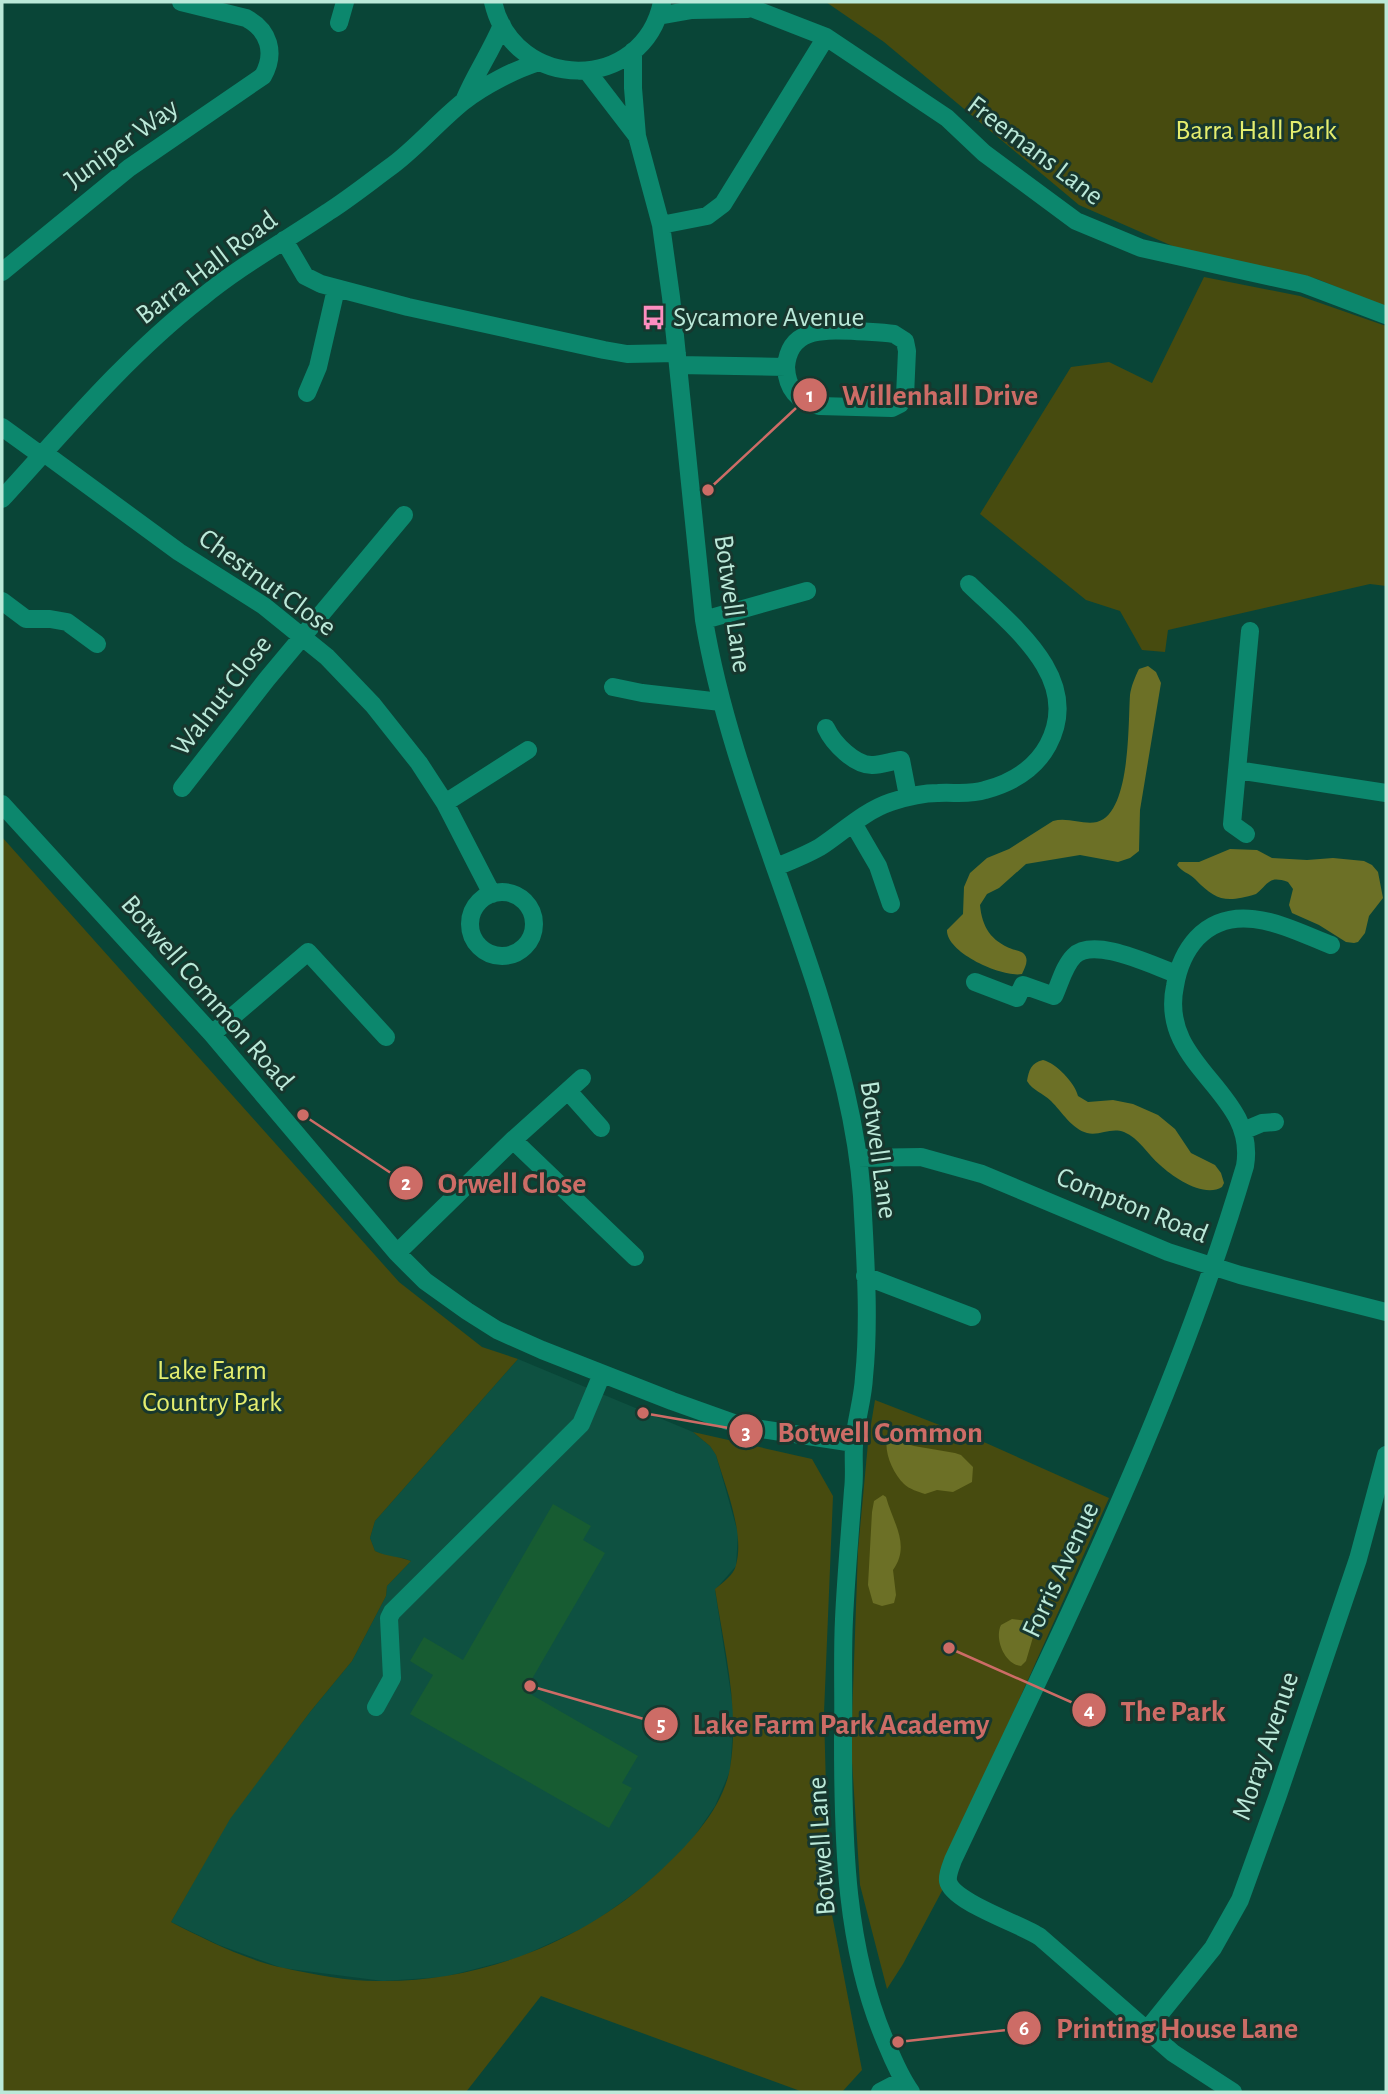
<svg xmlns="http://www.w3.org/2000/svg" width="1388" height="2094" font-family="'Alegreya Sans',sans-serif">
  <rect width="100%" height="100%" fill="#094537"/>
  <path fill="#0e5141" d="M518,1359l175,73 17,14 6,9 22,78 -2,33 -21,24 19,124 -4,57 -15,35 -25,37 -43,41 -57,41 -72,33 -74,19 -61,4 -101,-13 -63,-23 -48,-23 58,-103 81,-107 42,-51 34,-65 1,-10 24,-25 -8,-3 -14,-1 -14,-6 -5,-13 5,-17z"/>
  <path fill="#474b0f" d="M826,2h560v305l-69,-28 -140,-31 -98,-43 -195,-163z
    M1204,277l96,19 86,30v260l-16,-2 -202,46 -3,22 -23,-2 -22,-39 -34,-11 -106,-86 91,-147 38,-5 43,21z
    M2,837l397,445 83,65 36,12 -143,162 -5,17 5,13c13,6 24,5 36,10l-24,25 -1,10 -34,65 -42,51 -80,107 -59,103c33,17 77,39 113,46 32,7 68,14 100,13 100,0 202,-41 275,-109 29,-27 64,-63 71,-104 10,-59 -6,-120 -15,-179 7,-6 19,-14 21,-24 9,-32 -11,-79 -20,-110l-6,-9 -17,-14 119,27 21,37 -9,217 5,186 33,171 -20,22h-39l-262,-96 -75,96h-464z
    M875,1400l111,43 123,55 -168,377 2,14 -40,75 -16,25 -27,-104 -9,-139 7,-196 10,-107z"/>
  <path fill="#6c7026" d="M1148,666l8,6 5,11 -21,127 -1,41 -9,7 -12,4 -38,-7 -54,9 -27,24 -12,6 -7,11c2,22 11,36 32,44 2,1 9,2 11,4 7,6 2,14 -1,21 -19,4 -76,-21 -75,-44l16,-16 1,-27 6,-14 17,-15 22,-9 44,-28c15,-4 30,4 44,1 34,-9 31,-99 33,-127 1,-8 5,-18 9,-26z
    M1230,849l27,1 15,8 35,2 26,-2 31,3 8,4 6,7 5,26 -14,18 -4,17 -7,9 -4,1 -8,-1 -27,-17 -27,-12 -3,-8 4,-16 -5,-7c-20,-7 -19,2 -32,12 -30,9 -40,7 -61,-15 -6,-6 -13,-7 -18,-14l2,-3h20z
    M1043,1060c13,3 32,23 35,36l10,6 25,-2 20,4 25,11 17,14 16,24 24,12 6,8 3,10 -2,4c-18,11 -48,-9 -62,-22 -12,-10 -21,-27 -36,-33 -13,-5 -24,4 -37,1 -15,-4 -25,-21 -36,-32 -8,-8 -18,-10 -24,-20 2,-11 4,-18 16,-21z
    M887,1438l27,8 41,7 6,2 12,12 -1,15 -19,10 -16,-2 -12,4c-6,-2 -16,-5 -21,-10 -11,-11 -20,-31 -17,-46z
    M883,1495l3,2c7,26 25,48 7,73l3,25 -2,8 -12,3 -9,-3 -5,-18 4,-73 2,-11z
    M1012,1619l16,2 8,6 -10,34 -5,5c-16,-1 -27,-27 -20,-41z"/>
  <path fill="#175c32" d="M553,1504l38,22 -8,14 22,13 -80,138 113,65 -16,27 10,5 -23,40 -199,-114 23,-39 -23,-14 14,-24 39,23z"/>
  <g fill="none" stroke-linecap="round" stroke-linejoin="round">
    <path stroke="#0c876d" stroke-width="18" d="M493,2c21,91 150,92 169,0
      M736,2l90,35 121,81 37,35 92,68 65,27 163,36 82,31
      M658,16l34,-6 56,-1
      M339,23l6,-21
      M633,51v37l4,48 24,89 10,72 33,323c21,126 74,247 113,369 21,67 40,136 45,207 3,59 8,122 2,181 -1,23 -9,45 -10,68 -1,15 1,30 -1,45 -3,43 -7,86 -9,129 -2,40 0,81 -1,121 0,103 2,210 44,305 7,17 14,33 24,47
      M587,71l50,65
      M464,101c11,-27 27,-49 38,-76
      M661,225l46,-9 16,-12 103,-167
      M284,240l21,36 16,8 87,23 196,43 23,4 50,-1
      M2,272l127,-104 134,-92c13,-23 6,-46 -17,-58l-65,-16
      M678,365l108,2c3,-40 38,-37 69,-36 13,1 27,1 39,3l11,7 2,10 -2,45 -5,8 -8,4 -73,-2c-22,-4 -32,-18 -33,-39
      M307,393l11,-26 18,-78
      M2,427l40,29
      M44,453l135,99 85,54 63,51 46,48 46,58 26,40 47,91
      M2,499c63,-69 124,-142 198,-200 40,-33 85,-58 128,-87 22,-14 43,-31 65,-47 25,-19 46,-44 71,-64 21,-16 50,-31 75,-39
      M2,601l24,18h24l17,3 30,22
      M704,620l103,-29
      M613,687l29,6 79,9
      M826,728c7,15 29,38 47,37 9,0 19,-4 28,-5l7,36
      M1237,770l149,23
      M182,788l85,-109 137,-164
      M445,803l83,-53
      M2,804l210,230 185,219 28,28 42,30 30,19 45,20 130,51 70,25 112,17
      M853,823l25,43 13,38
      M1246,834l-14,-10 18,-193
      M776,867c15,-6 30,-12 44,-20 23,-15 44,-36 71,-45 15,-5 31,-9 47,-9 16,-1 32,2 47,-3 26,-7 50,-21 63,-45 36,-67 -37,-120 -79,-161
      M470 924a32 32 0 1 1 64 0a32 32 0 1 1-64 0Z
      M975,982l42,16 6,-13 31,11c6,-13 10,-30 20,-40 20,-20 79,10 103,18
      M212,1034l96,-82 78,85
      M568,1091l33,37
      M1243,1131l19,-8 13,-1
      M513,1140l122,117
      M858,1158l63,-1 61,17 186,78 72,23 146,37
      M397,1253l116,-113 69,-62
      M865,1276l107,41
      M376,1707l16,-29 -3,-60 3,-6 189,-188 21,-50
      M1147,2030l66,-82 27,-48 38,-105 80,-236 28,-104
      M880,2092l23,-12
      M1233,2092l-60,-39 -133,-116c-19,-13 -88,-35 -92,-56 -1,-7 3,-15 5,-21 107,-227 221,-453 292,-694 13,-75 -87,-99 -70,-180 3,-18 10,-35 22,-48 38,-40 93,-9 134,7"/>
  </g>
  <defs>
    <symbol id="bus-bare" viewBox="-9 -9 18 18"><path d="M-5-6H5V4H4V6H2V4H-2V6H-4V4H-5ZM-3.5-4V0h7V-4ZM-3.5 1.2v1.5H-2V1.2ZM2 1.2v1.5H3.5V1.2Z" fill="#fd8ec0" stroke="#17372e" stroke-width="2.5" paint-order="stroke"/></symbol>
  </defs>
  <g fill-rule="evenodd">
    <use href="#bus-bare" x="636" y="300" width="35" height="35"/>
  </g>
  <g text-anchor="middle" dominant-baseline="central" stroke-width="6" stroke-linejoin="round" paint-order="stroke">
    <g font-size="28" fill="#e4ed6e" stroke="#17372e">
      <text x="1256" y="131">Barra Hall Park</text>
      <text x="212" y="1371">Lake Farm<tspan x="212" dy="32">Country Park</tspan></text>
    </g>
    <g font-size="28" fill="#bbe9d9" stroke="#17372e">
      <text transform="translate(122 144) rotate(-36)">Juniper Way</text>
      <text transform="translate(1035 151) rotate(37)">Freemans Lane</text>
      <text transform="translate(207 268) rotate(-37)">Barra Hall Road</text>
      <text transform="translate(267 583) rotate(36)">Chestnut Close</text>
      <text transform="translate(732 604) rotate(82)">Botwell Lane</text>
      <text transform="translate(222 696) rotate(-52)">Walnut Close</text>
      <text transform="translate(207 993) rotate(49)">Botwell Common Road</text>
      <text transform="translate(878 1150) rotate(82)">Botwell Lane</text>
      <text transform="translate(1132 1206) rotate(22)">Compton Road</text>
      <text transform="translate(1061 1570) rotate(-65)">Forris Avenue</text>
      <text transform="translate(1266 1746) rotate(-71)">Moray Avenue</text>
      <text transform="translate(822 1846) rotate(-94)">Botwell Lane</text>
    </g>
    <g font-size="28" fill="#bbe9d9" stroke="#17372e" text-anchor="start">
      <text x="673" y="318">Sycamore Avenue</text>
    </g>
  </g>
  <path fill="none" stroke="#cd6c66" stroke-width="2.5" d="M708 490L810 395M303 1115L406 1183M643 1413L746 1431M949 1648L1089 1710M530 1686L661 1724M898 2042L1024 2028"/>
  <g fill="#cd6c66" stroke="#17372e" stroke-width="2.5">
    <circle cx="708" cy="490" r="7"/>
    <circle cx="303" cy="1115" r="7"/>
    <circle cx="643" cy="1413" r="7"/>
    <circle cx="949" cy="1648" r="7"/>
    <circle cx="530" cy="1686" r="7"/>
    <circle cx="898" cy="2042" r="7"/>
    <circle cx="810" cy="395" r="18"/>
    <circle cx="406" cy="1183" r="18"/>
    <circle cx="746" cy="1431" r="18"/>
    <circle cx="1089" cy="1710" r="18"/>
    <circle cx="661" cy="1724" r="18"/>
    <circle cx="1024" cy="2028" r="18"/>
  </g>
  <g font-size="21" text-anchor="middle" font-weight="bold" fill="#fff">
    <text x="810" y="402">1</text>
    <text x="406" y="1190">2</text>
    <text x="746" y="1439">3</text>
    <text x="1089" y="1717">4</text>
    <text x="661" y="1731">5</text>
    <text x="1024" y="2035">6</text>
  </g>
  <g font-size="30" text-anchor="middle" font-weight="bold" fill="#cd6c66" stroke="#17372e" stroke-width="6" stroke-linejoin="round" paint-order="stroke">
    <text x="940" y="405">Willenhall Drive</text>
    <text x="512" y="1193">Orwell Close</text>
    <text x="880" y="1442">Botwell Common</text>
    <text x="1173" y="1721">The Park</text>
    <text x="841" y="1734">Lake Farm Park Academy</text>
    <text x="1177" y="2038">Printing House Lane</text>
  </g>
  <rect width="1388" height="2094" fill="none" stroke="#bbe9d9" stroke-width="7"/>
</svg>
